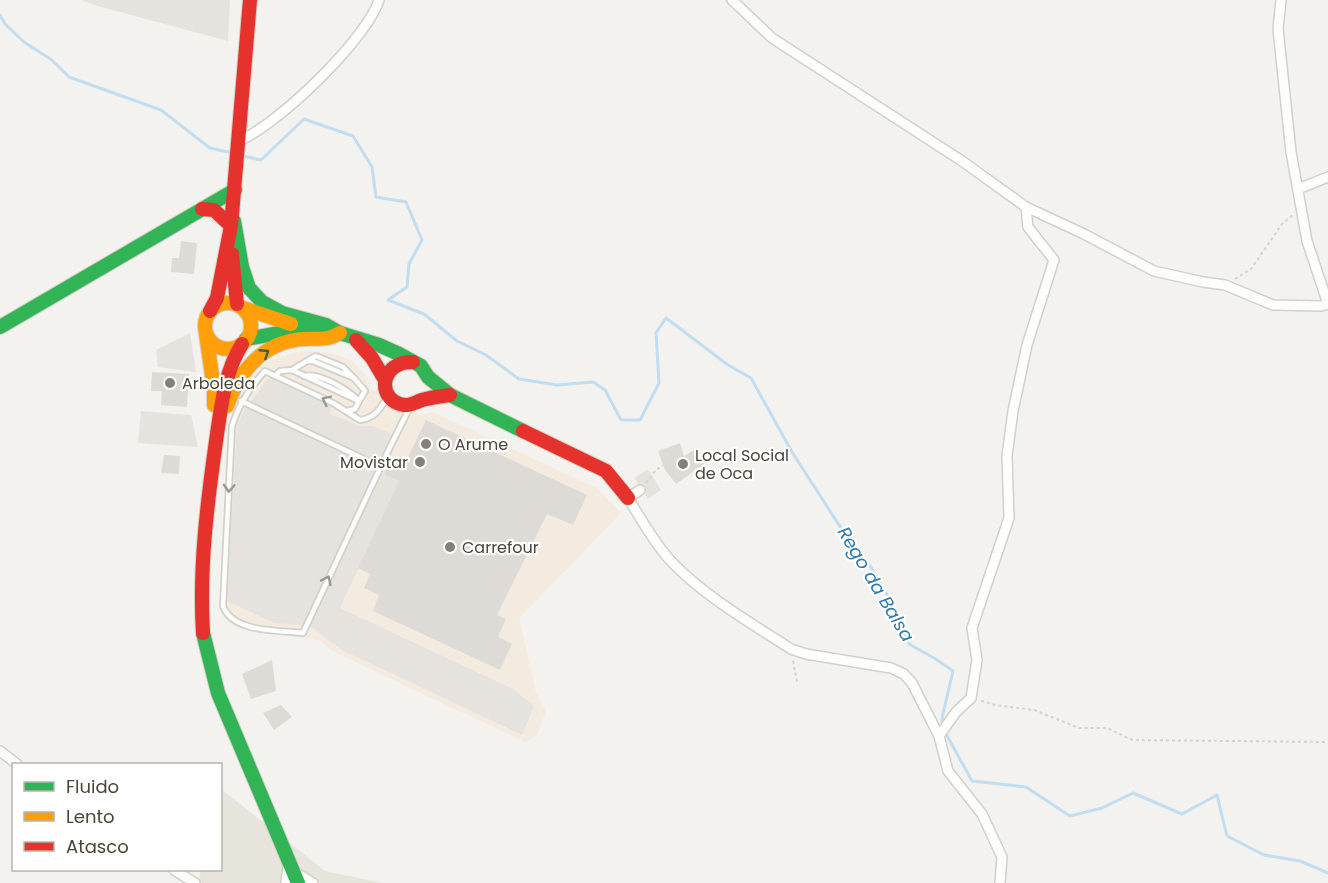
<svg xmlns="http://www.w3.org/2000/svg" width="1328" height="883" font-family="Poppins,sans-serif">
  <rect width="100%" height="100%" fill="#f4f2ee"/>
  <path fill="#e7e4dc" d="M221,789l104,82 58,12h-185l3,-13h19z"/>
  <path fill="#f3ebdf" d="M305,350l30,4 17,7 13,14 5,7v7l50,26 13,-3 164,76 24,25 -102,105 17,74 10,19 -9,24 -12,7 -191,-90 -15,-12 -75,-11 -12,-4 -10,-9 6,-180 8,-35 13,-23 21,-18z"/>
  <path fill="#e6e2de" d="M81,0h149l-2,41 -130,-35z"/>
  <path fill="#e6e3df" d="M190,333l6,39 -38,-5 -2,-17z
    M270,376l62,30 -3,7 31,13h13l19,8 -16,36 23,11 -59,127 173,81 21,17 -12,29 -180,-85 -32,-24 -36,-3 -47,-22 10,-176 8,-16z
    M141,411l50,4 7,32 -60,-4z
    M648,469l13,21 -13,9 -14,-21z"/>
  <g fill="none" stroke-linecap="round" stroke-linejoin="round">
    <path stroke="#c0ddf1" stroke-width="3" d="M0,15l5,9 19,18 28,18 17,17 92,33 49,38 23,5
      M243,156l18,4 43,-41 49,17 19,31 4,30 30,5 16,38 -13,24 -2,23 -19,13 36,14 33,27 29,14 33,24 38,6 36,-3 12,8 16,30h19l19,-37 -3,-50 10,-15 62,47 23,13 41,74 47,73 30,39 23,39 17,41 25,14 19,13 -11,47 1,7
      M945,732l27,49 54,6 44,29 32,-8 31,-15 49,21 35,-19 10,41 37,19 36,6 28,12"/>
  </g>
  <path fill="#dedbd6" d="M181,241l16,2 -3,31 -23,-2 1,-14h7z
    M152,372l37,2 -2,33 -26,-2 1,-14h-11z
    M426,420l161,75 -14,30 -26,-11 -50,101 9,4 -8,18 14,7 -12,26 -127,-59 6,-16 -15,-7 6,-14 -12,-6 41,-87 -15,-7 8,-17 13,6z
    M680,443l4,13 10,-6 10,14 -28,20 -11,-14 -7,-19z
    M164,455l16,1 -1,18 -18,-1z
    M272,660l4,31 -25,8 -9,-25z
    M281,705l11,12 -18,13 -11,-17z"/>
  <g fill="none" stroke-linecap="round" stroke-linejoin="round">
    <defs>
      <path id="lane" d="M310,359l6,-3 27,11 9,9
        M292,370l15,-9h6l41,17 11,13 -6,10c-11,-11 -39,-29 -55,-25
        M275,376l5,-5 12,-1 67,31 -4,8 -8,2
        M386,399c-7,12 -12,19 -26,21l-27,-17 -68,-32c-16,17 -26,33 -33,55l-9,180c10,27 55,24 80,27l87,-186 20,-40
        M241,401l140,66"/>
      <path id="street" d="M732,0l40,38 190,123 64,46
        M1281,0l-3,29 13,123 16,89 21,63
        M238,141c38,-14 129,-102 141,-141
        M1298,189l30,-12
        M640,490l-12,8c13,21 25,43 41,61 33,36 82,64 122,90l15,5 85,14 13,6 8,9 27,53
        M0,751l17,13
        M174,870l21,13
        M295,872l18,11
        M286,883l2,-17
        M1000,883l2,-26 -20,-43 -34,-43 -9,-35 17,-24 15,-14 6,-38 -5,-32 37,-110 -2,-62 6,-45 14,-66 27,-85 -26,-33 -2,-20 58,27 70,37 49,11 22,3 48,20 48,1 7,-2"/>
      <path id="fast" d="M234,221l8,46 7,21 13,14 20,11 44,12 14,8 39,12 20,9 22,12 7,11 22,18 73,36
        M0,327l235,-137
        M246,339l44,-8 28,2
        M203,633l15,60 80,190"/>
      <path id="slow" d="M205 326a23 23 0 1 1 46 0a23 23 0 1 1-46 0Z
        M243,308l48,16
        M206,334l8,55v16
        M227,406c12,-35 37,-65 77,-67 14,-1 23,2 36,-6"/>
      <path id="jam" d="M202,209l12,1 17,16
        M232,254l5,50
        M210,311l7,-13 14,-72 19,-226
        M356,340l16,18 13,22
        M413,362c-34,-1 -37,39 -9,43 7,1 15,-5 22,-6 8,-2 16,-3 24,-4
        M523,431l83,40 22,27
        M203,633c-4,-65 4,-128 13,-192 5,-33 8,-68 26,-97"/>
    </defs>
    <use href="#lane" stroke="#d2d0cb" stroke-width="8"/>
    <use href="#street" stroke="#d2d0cb" stroke-width="12"/>
    <use href="#fast" stroke="#d3cfc5" stroke-width="16"/>
    <use href="#slow" stroke="#d3cfc5" stroke-width="16"/>
    <use href="#jam" stroke="#d3cfc5" stroke-width="16"/>
    <path stroke="#d3d2cc" stroke-width="2" stroke-dasharray="3 3" stroke-linecap="butt" d="M1235,279l16,-10 31,-45 11,-9
      M646,483l9,-12 8,-6
      M793,661l4,21
      M981,701l14,4 39,5 45,18h28l25,12 196,2"/>
    <use href="#lane" stroke="#fdfdfc" stroke-width="4.5"/>
    <use href="#street" stroke="#fdfdfc" stroke-width="9"/>
    <use href="#fast" stroke="#30b455" stroke-width="14"/>
    <use href="#slow" stroke="#ff9f0a" stroke-width="14"/>
    <use href="#jam" stroke="#e5322d" stroke-width="14"/>
  </g>
  <defs><path id="oneway-chevron" d="M-2-3.5L2.5 0L-2 3.5" fill="none" stroke-width="1.6" stroke-linecap="round" stroke-linejoin="round" transform="scale(1.5)"/></defs>
  <use stroke="#446040" href="#oneway-chevron" transform="translate(265 353) rotate(-33)"/>
  <g stroke="#9b9791">
    <use href="#oneway-chevron" transform="translate(326 400) rotate(-154)"/>
    <use href="#oneway-chevron" transform="translate(229 488) rotate(93)"/>
    <use href="#oneway-chevron" transform="translate(327 580) rotate(-65)"/>
  </g>
  <g fill="#868178" stroke="#fff" stroke-width="2">
    <circle cx="170" cy="383" r="6"/>
    <circle cx="426" cy="444" r="6"/>
    <circle cx="420" cy="462" r="6"/>
    <circle cx="683" cy="464" r="6"/>
    <circle cx="450" cy="547" r="6"/>
  </g>
  <g text-anchor="middle" dominant-baseline="central" stroke-width="4.5" stroke-linejoin="round" paint-order="stroke">
    <g font-size="16" fill="#4b4439" stroke="#fff" text-anchor="start">
      <text x="182" y="383">Arboleda</text>
      <text x="438" y="444">O Arume</text>
      <text x="695" y="455">Local Social<tspan x="695" dy="18">de Oca</tspan></text>
      <text x="408" y="462" text-anchor="end">Movistar</text>
      <text x="462" y="547">Carrefour</text>
    </g>
    <g font-size="18" font-style="italic" fill="#2e7ab2" stroke="#fff">
      <text transform="translate(876 584) rotate(59)">Rego da Balsa</text>
    </g>
  </g>
  <rect x="12" y="763" width="210" height="108" fill="#ffffff" stroke="#b7b4b0" stroke-width="1.5"/>
  <rect x="24" y="782" width="30" height="9" fill="#30b455" stroke="#b7b4b0" stroke-width="1.5"/>
  <text x="66" y="793" font-size="18" fill="#4b4439">Fluido</text>
  <rect x="24" y="812" width="30" height="9" fill="#ff9f0a" stroke="#b7b4b0" stroke-width="1.5"/>
  <text x="66" y="823" font-size="18" fill="#4b4439">Lento</text>
  <rect x="24" y="842" width="30" height="9" fill="#e5322d" stroke="#b7b4b0" stroke-width="1.5"/>
  <text x="66" y="853" font-size="18" fill="#4b4439">Atasco</text>
</svg>
